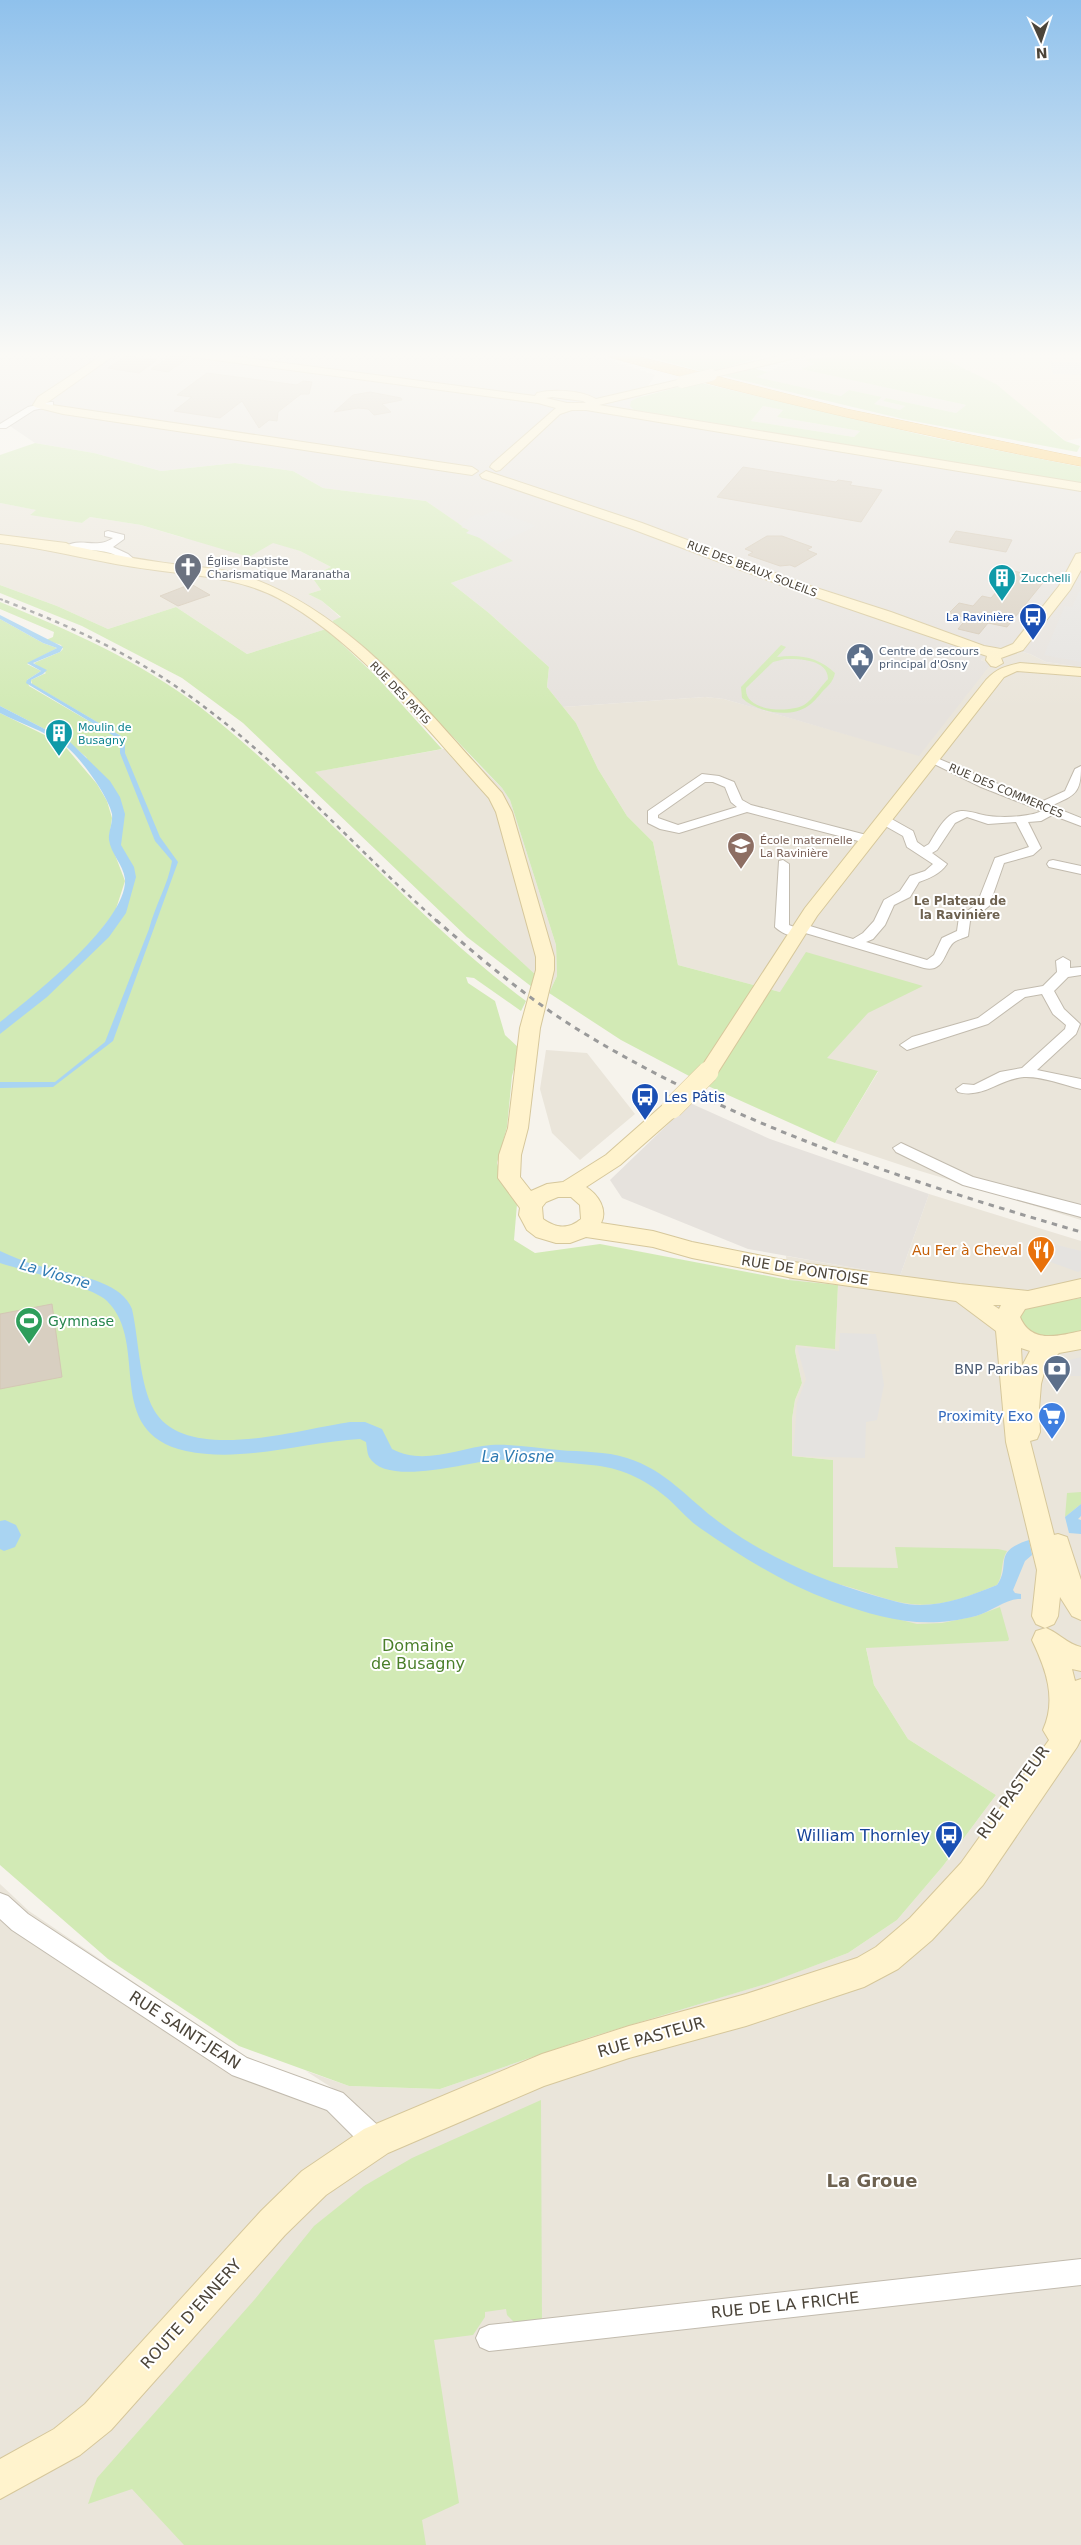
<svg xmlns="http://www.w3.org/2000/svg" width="1081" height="2545" font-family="'DejaVu Sans',sans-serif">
  <rect width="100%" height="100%" fill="#f6f3ec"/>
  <path fill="#eae5da" d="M798,359l17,4 -13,6 164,36 -10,8 -70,-15 -3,3 22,5 -5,4 -27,-6 8,-7 -32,-7 -8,6 -86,-19z
    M763,406l20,4 -6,7 83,14 -6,6 -103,-16z
    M0,503l37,7 -6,4 9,2 42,7 8,-6 51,8 43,13 89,4 27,9 31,16 -20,9 10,14 -13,4 14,7 19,17 -20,6 5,5 -79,25 -71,-47 -68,22 -51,-23 -57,-21z
    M1003,647l27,7 16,8 35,5v553l-174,-53 -72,-24 43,-71 -52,-13 -46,-67 -102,-27 -25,-123 -26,-26 -29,-47 -22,-46 -13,-16 142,-10 19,2 195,56 71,-91 -9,-4 13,-12z
    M460,746l42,42 8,12 46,145 1,31 -8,17 -12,-17 -223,-204z
    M546,1050l41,3 48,61 -55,46 -28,-27 -12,-44z
    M929,1194l152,47v1304h-1081v-661l29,27 211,143 114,48 -48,-31 43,15 91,3 151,-52 174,-53 83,-31 49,-33 46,-54 53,-71 -88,-56 -34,-54 -16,-75 -25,-9v-141l-41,-4v-37l3,-19 7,-17 -7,-32 1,-7 39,4 3,-63 -49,-5 -3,-24 114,20z"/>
  <path fill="#f7ead8" d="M948,355l133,4v79l-16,3 -9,-9 -117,-75z"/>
  <path fill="#e6e2dd" d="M0,354h592l63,21 -22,35 448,73v184l-35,-5 -16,-8 -27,-7 -9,1 -13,12 10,4 -72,92 -195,-57 -19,-2 -142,10 -16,-20 2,-20 -60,-54 -38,-30 61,-22 -86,-60 -103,-13 -30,-17 -58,-8 -74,8 -67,-18 -59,-10 -25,-17 -10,-2z
    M690,1103l80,36 159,55 -29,82 -152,-27 -126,-51 -12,-18z"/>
  <path fill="#d2eab5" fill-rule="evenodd" d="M639,354h133l-65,19z
    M874,354l74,1 -8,2 56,27 69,57 15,5 -3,6 -174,-33 -179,-43 29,-8 15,4 -12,5 85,19 8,-6 33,7 -8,7 26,6 5,-4 -22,-5 3,-3 70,15 10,-8 -165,-36 13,-5 -9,-4 5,-2z
    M697,382l234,55 150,30v16l-447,-73 -4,-4 1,-5 6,-3zM763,406l20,4 -6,7 83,14 -6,6 -103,-16z
    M35,443l59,10 67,18 74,-8 58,8 30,17 103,13 87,60 -62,22 38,30 60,54 -2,20 29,36 22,46 29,47 26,26 25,123 102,27 26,-40 117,34 -55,27 -41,45 51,13 -43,72 -127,-57 -87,-46 -72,-47 8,-17 -1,-31 -46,-145 -8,-12 -112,-117 -58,-50 9,-4 -19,-16 -14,-7 13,-4 -10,-14 20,-9 -31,-16 -27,-8 -24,14 -108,-32 -51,-8 -8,6 -52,-8 6,-5 -36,-7v-48z
    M0,585l57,21 51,23 68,-22 71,47 79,-25 50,47 66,73 -127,23 222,204 -5,11 -65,-50 -224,-214 -61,-45 -100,-52 -82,-33z
    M0,602c69,28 140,59 200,105 116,90 208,206 326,294l-5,10 -47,-33 -8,-1 2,6 27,18 10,34 15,14 -8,27 -5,51 -10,36 7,22 13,19 -3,36 21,13 65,-9 189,36 49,5 -3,64 -39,-4 -1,6 7,32 -7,17 -3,19v37l41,4v107l65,1 -3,-21 103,2 9,2c-7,11 -3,24 -10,34 -27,11 -56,23 -86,19 -27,-3 -52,-16 -78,-21l21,25 63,16 25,-1 34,-7 24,-9 9,32 -1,2 -142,7 8,37 34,54 88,56 -53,71 -46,54 -49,33 -82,31 -175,53 -151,52 -91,-3 -110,-40 -131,-87 -108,-94v-1152l63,31 34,40 10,17 5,17 -3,21 16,42 -10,31 -19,24 9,-2 24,-47 -12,-39 2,-34 -33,-57 -20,-17 -66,-34v-87l43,24 14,5 -30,16 14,7 -14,9 2,6 87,51 4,6 1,7v-14l-89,-52 -1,-4 15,-7 -12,-10 26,-11 3,-3 -2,-4 -15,-5 7,-3 1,-5 -54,-23z
    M781,645l5,2 -9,10c23,-3 41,0 58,16 -2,9 -7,13 -13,19 -4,5 -9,11 -14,14 -18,13 -51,6 -66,-8l-1,-11zM785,659c14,0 43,0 43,20 -7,7 -15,20 -24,26 -15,8 -60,7 -58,-17l27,-26z
    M1081,1298v33c-25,4 -46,14 -61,-12l3,-9 5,-3z
    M1081,1492v12l-16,13 2,-24z
    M541,2100l1,228 -20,2 -15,-15 -1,-6 -21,3v5l-12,18 -39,5 25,163 -37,17 4,25h-242l-52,-56 -44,15 9,-26 158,-179 59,-73 50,-40 48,-28z"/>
  <path fill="#e5e3e0" d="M1049,361l32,2v12l-28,-1z
    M495,510l41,16 -39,18 -31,-11 4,-3 -9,-3 2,-1 -4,-2 18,-10 5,2z
    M1081,588v74l-37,-7 21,-49 7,1z
    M1045,1242l36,9v19l-3,2 -33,-12 -5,-12z
    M840,1333l36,1 8,51 -7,35 -11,2 -1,36 -72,-2 4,-53 9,-24 -9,-32 42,4z
    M1081,1357v19h-26l7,-14z"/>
  <path fill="#a9d4f2" d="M0,615l63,32 -3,5 -27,11 14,7 -4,4 -12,6v3l90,53 4,7v10l35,84 18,25 -65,179 -60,46 -53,1v-6h55l50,-40 44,-113c6,-24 19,-44 23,-68l-17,-20 -35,-88v-9l-3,-6 -91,-55 1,-3 14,-9 -14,-8 30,-15 -14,-5 -43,-24z
    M0,706l70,36 40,39 10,16 5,17 -4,31 13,22 2,10 -10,36 -17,24 -62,60 -47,37v-12c32,-25 128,-101 125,-143 -2,-15 -14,-25 -16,-39 -1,-8 4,-17 3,-26 -4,-19 -34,-60 -50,-71 -19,-12 -42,-20 -62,-30z
    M0,1251c12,5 24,11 36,14 29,9 84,13 96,44 7,31 7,74 22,101 31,55 146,19 196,12h15l17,7 10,20c31,17 66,-1 99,-4 23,-1 46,3 68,5 22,2 47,1 68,8 39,12 61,41 92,64 47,35 101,58 157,74 14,4 29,9 44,9 27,0 52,-10 77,-20 15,-21 -6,-33 32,-45l3,15 -7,6 -12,29 2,3 6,1v5c-13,-1 -31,13 -45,17 -54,14 -93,3 -144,-15 -47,-17 -92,-45 -132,-73 -13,-9 -22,-21 -34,-31 -21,-18 -47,-30 -75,-32 -31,-3 -63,-6 -94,-5 -28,1 -110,28 -128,-3 -2,-4 -2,-10 -3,-15l-6,-3c-56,3 -117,24 -174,12 -85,-19 -35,-107 -79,-150 -15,-15 -83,-30 -107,-38z
    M1081,1504v12l-3,3 3,1v14l-12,-1 -4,-16z
    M5,1520l11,5 5,10 -6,12 -11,4 -4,-2v-28z"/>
  <path fill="#d8cfc1" stroke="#d3c7b4" d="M175,354h11l3,3 -21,15 -17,-3z
    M126,356l31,4 -18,13 -31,-5z
    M207,373l90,12 6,-4 9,1 -3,12h-8l-23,18 -1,9 -8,-1 -10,8 -17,-27 -22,17 -46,-7 18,-14 -15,-2z
    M370,392l31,6 1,2 -20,4 9,8 -17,3 -6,-6 -10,-1 -24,4 19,-17z
    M743,467l93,15 2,-2 14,2 -2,3 32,5 -21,32 -144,-25z
    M956,531l56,9 -6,12 -57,-10z
    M767,536h15l30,11 -5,3 10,4 -22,13 -5,-2 -10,1 -32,-11 5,-3 -8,-3z
    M1014,571l32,8 -39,48 -19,-4 -9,11 -21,-5 9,-11 -18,-5 10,-10 14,3 9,-10 9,2z
    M191,584l19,11 -32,11 -18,-10z
    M52,1304l10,73 -62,12v-75z"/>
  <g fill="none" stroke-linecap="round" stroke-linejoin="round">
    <defs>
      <path id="street" d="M50,402h3v4l-19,4 -28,18h-6v-4l28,-17z
        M108,531l16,4v4l-11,8 15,7 8,7 -2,2c-8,2 -14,-6 -21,-9 -13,-6 -43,-3 -48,-7 14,-11 31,3 48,-9l-8,-2v-4z
        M932,756l109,46 24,-11 10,-22 6,-3c0,28 -6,29 -30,40l30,12v8l-29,-11 -11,6 -13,1 13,26 -8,7 -29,8 -15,43 -19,15 -2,15c-4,2 -12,4 -15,7 -9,9 -9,30 -29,25l-122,-36 -1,4c-8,2 -20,-3 -26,-9l4,-66 4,-1 6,4v61l5,2 6,-4 53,16 10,-6 11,-12 10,-21 16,-9 10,-15 15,-5 8,-7 -26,-17 -4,-11 -23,-13v-6h8l25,14 4,11 7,5 5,-3c5,-8 10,-18 17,-25 14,-15 27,-5 43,-3 15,2 40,1 53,-5l-61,-24 -53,-26v-4zM967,817l21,7 28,-2 13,25 -34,11 -18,46 -18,13 -2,14 -15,7 -8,17 -7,5 -61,-18 7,-3 12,-14 9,-20 16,-8 9,-15c11,-4 21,-8 28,-18l-15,-11 5,-3 18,-27z
        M702,774l17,2 15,6 8,18 9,5 123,32 2,3 -6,4 -123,-32 -68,21 -19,-4 -12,-6v-12zM705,782h8l12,5 6,15 6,5 -59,18 -20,-7v-3z
        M1053,860l28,6v8l-32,-7 -2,-3 2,-3z
        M1063,957l7,4v7l11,-1v8l-13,2 -14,14 10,18 16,15 -4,10 -39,36 44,9v10c-17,-4 -40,-13 -57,-12 -25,2 -41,22 -66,15l-2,-3 7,-5 11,1 26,-13 22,-4 43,-39 1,-4 -13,-11 -11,-20 -17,3 -37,27 -81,26 -7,-5 12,-8 66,-19 37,-27 28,-5 14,-14 -1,-11z
        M901,1143l72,34 108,28v12l-118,-32 -67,-33 -3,-4z
        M0,1893l8,3 20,18 219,144 96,35 42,39 3,9 -3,9 -9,3 -9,-3 -40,-40 -95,-35 -220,-145 -12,-11z
        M1081,2259v26l-592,66 -9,-4 -4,-9 4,-9 9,-4z"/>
      <path id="secondary" d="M104,354h12l-71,50 427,63 6,4 -6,4 -409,-61 -28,-7 -2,-2 5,-8z
        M188,354h28l319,42 2,-3c16,-4 44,-3 59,6l86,-20 4,1v4l-87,21 482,78v8l-495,-81h-14l-12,4 -60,56 -4,1 -6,-4 2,-3 64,-56 -18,-5 -345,-46zM552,397l31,4 3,2h-19l-21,-5z
        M787,354h18l-1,2 -93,22 -6,-3 2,-2z
        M486,471l156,52 165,62 84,27 93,34 17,3 12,-5 46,-58 17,-32 5,-1v17l-11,20 -47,60 -22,8 2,5 -7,4 -5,-1 -5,-6 1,-4 -190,-65 -165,-62 -150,-51 -2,-3z
        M0,535l66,8 6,3c34,7 67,14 101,18 22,3 47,4 67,10 111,36 186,136 262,219l10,19 42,145v13l-14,58 -12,100 -7,27 -1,22 11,14 16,-7 16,-2 43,-27 59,-52 7,-2 7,2 3,5 -3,5 -59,52 -34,22c12,7 22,23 15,36l52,8 39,11 101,20 167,22 68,7 53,-12v18l-56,12 -5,8c11,27 38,19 61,14v18l-22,4 -13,12 -5,19 -2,25 1,23 -3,7 -7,2 24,94 4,-1 9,3 14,43v40l-9,-4 -12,-19 -2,19 -4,8 -9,4 -9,-4 -4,-8 5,-46 -31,-128 -10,-111 -40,-30 -163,-23 -101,-20 -39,-11 -67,-10 -16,6h-14l-20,-6 -9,-7 -8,-15 1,-7 -22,-30 1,-23 9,-27 12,-100 16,-58v-13l-40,-145 -7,-14c-62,-68 -130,-157 -211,-200 -44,-23 -96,-23 -144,-31 -45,-7 -89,-19 -134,-24zM558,1197h13l9,8 1,14c-13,11 -25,9 -38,0l-1,-12 4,-5zM993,1305h8l-2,4zM1021,1348l9,3 -8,15z
        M1020,663l61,5v8l-64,-5 -13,6 -187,239 -102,161 -7,2 -7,-2 -3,-5 107,-164 181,-228c11,-12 20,-14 34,-17z
        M1046,1628c13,5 21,16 35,19v24l-9,-2 3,12 6,-2v60l-4,8 -94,138 -51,55 -34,29 -34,18 -118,39 -117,32 -85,28 -156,67 -62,42 -41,40 -174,195 -31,25 -80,44v-40l54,-30 31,-25 176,-193 41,-40 62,-42 178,-75 87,-28 117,-32 111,-36 19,-11 34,-29 51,-55 88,-123 -6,-10c14,-31 3,-61 -11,-90l4,-9z"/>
      <path id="highway" d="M607,354h21l218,55 235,49v8c-159,-30 -316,-66 -472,-109z"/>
    </defs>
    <use href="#street" stroke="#c2bbae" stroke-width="2"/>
    <use href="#secondary" stroke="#d6c79b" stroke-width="2"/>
    <use href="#highway" stroke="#e0a43c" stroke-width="1"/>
    <use href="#street" fill="#fff" fill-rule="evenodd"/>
    <use href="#secondary" fill="#fff3cd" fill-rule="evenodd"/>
    <use href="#highway" fill="#ffcf6e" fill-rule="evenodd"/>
    <path stroke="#9a9a9a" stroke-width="2" stroke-dasharray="3 3" stroke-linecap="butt" d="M0,599l8,3"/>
    <path stroke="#9a9a9a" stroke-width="2.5" stroke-dasharray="4.5 4.5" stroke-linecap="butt" d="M5,601c63,24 124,52 179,91 94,66 168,154 254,230"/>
    <path stroke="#9a9a9a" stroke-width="3" stroke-dasharray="5.5 5.5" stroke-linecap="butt" d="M436,920c45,39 91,78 141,109 156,96 329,152 504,203"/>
    <defs>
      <path id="secondary-bridge-far1" d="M682,382l29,-7"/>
      <path id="secondary-bridge" d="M672,1108l36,-36"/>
    </defs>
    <use href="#secondary-bridge-far1" stroke="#d6c79b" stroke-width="13" stroke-linecap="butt"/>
    <use href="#secondary-bridge" stroke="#d6c79b" stroke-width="22" stroke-linecap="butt"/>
    <use href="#secondary-bridge-far1" stroke="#fff3cd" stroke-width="12"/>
    <use href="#secondary-bridge" stroke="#fff3cd" stroke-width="21"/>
  </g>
  <linearGradient id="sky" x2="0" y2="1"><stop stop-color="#8fc1ec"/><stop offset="0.5" stop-color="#fbfaf6"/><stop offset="1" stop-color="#fbfaf6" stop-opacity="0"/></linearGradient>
  <rect width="1081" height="710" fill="url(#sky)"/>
  <defs>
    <symbol id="church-pin" viewBox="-11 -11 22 30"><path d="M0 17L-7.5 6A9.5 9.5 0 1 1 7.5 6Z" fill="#6b7280" stroke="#fff"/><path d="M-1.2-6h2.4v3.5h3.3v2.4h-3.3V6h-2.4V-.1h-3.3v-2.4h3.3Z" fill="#fff"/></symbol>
    <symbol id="building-pin" viewBox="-11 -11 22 30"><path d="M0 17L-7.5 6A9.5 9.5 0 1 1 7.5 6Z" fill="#0f9aa8" stroke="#fff"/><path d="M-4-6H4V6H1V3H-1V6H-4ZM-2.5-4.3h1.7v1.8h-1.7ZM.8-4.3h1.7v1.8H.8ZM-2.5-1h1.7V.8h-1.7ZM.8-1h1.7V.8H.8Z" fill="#fff"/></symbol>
    <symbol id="bus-pin" viewBox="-11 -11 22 30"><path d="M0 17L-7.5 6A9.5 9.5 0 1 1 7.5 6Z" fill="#1a4fb4" stroke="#fff"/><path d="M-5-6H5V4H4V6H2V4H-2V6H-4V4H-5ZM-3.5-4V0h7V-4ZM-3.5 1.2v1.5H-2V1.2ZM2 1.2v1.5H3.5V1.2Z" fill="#fff"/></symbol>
    <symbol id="civic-pin" viewBox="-11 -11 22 30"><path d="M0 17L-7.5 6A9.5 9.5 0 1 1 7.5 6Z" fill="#5c6f8a" stroke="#fff"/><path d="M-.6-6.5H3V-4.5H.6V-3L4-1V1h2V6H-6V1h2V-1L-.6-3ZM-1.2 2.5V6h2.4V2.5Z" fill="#fff"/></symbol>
    <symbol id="school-pin" viewBox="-11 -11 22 30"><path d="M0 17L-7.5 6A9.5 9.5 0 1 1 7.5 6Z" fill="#8d6e63" stroke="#fff"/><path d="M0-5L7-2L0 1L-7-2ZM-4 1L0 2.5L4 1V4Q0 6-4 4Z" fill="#fff"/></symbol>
    <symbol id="restaurant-pin" viewBox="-11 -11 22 30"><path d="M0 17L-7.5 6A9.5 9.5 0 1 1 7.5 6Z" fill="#e8710a" stroke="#fff"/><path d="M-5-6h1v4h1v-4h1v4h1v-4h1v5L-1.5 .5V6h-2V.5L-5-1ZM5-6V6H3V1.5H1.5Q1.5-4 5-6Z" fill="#fff"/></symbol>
    <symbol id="stadium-pin" viewBox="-11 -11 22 30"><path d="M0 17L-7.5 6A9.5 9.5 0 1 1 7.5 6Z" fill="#2e9e5b" stroke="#fff"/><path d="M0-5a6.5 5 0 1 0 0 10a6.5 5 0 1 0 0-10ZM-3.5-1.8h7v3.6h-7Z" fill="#fff"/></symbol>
    <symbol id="bank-pin" viewBox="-11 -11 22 30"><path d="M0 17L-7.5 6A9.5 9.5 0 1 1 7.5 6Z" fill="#5c6f8a" stroke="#fff"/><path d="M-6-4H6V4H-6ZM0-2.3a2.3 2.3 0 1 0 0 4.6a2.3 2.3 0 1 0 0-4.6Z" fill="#fff"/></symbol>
    <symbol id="supermarket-pin" viewBox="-11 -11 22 30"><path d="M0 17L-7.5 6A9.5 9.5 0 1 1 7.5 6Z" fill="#3f7fe0" stroke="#fff"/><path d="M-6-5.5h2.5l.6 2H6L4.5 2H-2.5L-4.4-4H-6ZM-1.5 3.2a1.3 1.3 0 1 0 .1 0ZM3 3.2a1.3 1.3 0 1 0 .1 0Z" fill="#fff"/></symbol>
  </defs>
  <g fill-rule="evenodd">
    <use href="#church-pin" x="172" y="551" width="32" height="43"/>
    <use href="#building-pin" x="986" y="562" width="32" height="43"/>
    <use href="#bus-pin" x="1017" y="601" width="32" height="43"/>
    <use href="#civic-pin" x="844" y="641" width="32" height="43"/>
    <use href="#building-pin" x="43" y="717" width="32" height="43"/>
    <use href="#school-pin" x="725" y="830" width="32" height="43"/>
    <use href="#bus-pin" x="629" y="1081" width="32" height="43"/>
    <use href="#restaurant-pin" x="1025" y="1234" width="32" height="43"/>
    <use href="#stadium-pin" x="13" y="1305" width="32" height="43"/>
    <use href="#bank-pin" x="1041" y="1353" width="32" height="43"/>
    <use href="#supermarket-pin" x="1036" y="1400" width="32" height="43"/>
    <use href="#bus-pin" x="933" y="1819" width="32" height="43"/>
  </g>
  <g text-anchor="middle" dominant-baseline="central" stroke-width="4" stroke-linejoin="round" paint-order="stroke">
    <g font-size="11" fill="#5b616d" stroke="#fff" text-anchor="start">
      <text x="207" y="561">Église Baptiste<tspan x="207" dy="13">Charismatique Maranatha</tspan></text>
    </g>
    <g font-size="11" fill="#4b4439" stroke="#fff">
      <text transform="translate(752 569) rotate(21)">RUE DES BEAUX SOLEILS</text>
      <text transform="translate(400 693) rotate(46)">RUE DES PATIS</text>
      <text transform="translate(1006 791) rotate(23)">RUE DES COMMERCES</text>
    </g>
    <g font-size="11" fill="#0d838f" stroke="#fff" text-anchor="start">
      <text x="1021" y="578">Zucchelli</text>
      <text x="78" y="727">Moulin de<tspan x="78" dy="13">Busagny</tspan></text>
    </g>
    <g font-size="11" fill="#164399" stroke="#fff" text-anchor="end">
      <text x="1014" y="617">La Ravinière</text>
    </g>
    <g font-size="11" fill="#4e5e75" stroke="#fff" text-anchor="start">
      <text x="879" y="651">Centre de secours<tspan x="879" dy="13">principal d'Osny</tspan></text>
    </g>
    <g font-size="11" fill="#785e54" stroke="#fff" text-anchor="start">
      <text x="760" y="840">École maternelle<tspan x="760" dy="13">La Ravinière</tspan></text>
    </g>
    <g font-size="12" font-weight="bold" fill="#6e6250" stroke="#fff">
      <text x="960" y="901">Le Plateau de<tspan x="960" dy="14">la Ravinière</tspan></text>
    </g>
    <g font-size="14" fill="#164399" stroke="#fff" text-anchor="start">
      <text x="664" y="1097">Les Pâtis</text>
    </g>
    <g font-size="14" fill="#c56008" stroke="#fff" text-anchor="end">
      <text x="1022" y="1250">Au Fer à Cheval</text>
    </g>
    <g font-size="14" fill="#4b4439" stroke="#fff">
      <text transform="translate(805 1270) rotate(9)">RUE DE PONTOISE</text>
    </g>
    <g font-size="14" fill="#27864d" stroke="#fff" text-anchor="start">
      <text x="48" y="1321">Gymnase</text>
    </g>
    <g font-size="14" fill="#4e5e75" stroke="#fff" text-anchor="end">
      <text x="1038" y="1369">BNP Paribas</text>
    </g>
    <g font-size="14" fill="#366cbe" stroke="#fff" text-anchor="end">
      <text x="1033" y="1416">Proximity Exo</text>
    </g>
    <g font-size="15" font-style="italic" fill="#2e7ab2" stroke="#fff">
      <text transform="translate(55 1274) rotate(16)">La Viosne</text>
      <text x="518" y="1457">La Viosne</text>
    </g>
    <g font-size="16" fill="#4a7f2a" stroke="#fff">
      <text x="418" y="1645">Domaine<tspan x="418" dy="18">de Busagny</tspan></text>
    </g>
    <g font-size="16" fill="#4b4439" stroke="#fff">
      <text transform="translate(1013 1792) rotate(-54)">RUE PASTEUR</text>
      <text transform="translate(185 2030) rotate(33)">RUE SAINT-JEAN</text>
      <text transform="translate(651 2037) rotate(-16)">RUE PASTEUR</text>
      <text transform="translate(785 2305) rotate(-6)">RUE DE LA FRICHE</text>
      <text transform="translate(191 2314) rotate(-48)">ROUTE D'ENNERY</text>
    </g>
    <g font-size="16" fill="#164399" stroke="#fff" text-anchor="end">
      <text x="930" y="1835">William Thornley</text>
    </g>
    <g font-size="18" font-weight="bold" fill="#6e6250" stroke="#fff">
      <text x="872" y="2180">La Groue</text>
    </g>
  </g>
  <g transform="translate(1041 40) rotate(177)" stroke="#ffffff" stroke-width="4" paint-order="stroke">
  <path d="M0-4L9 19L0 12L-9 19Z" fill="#4b4439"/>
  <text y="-8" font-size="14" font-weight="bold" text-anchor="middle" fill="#4b4439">N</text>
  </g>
</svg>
